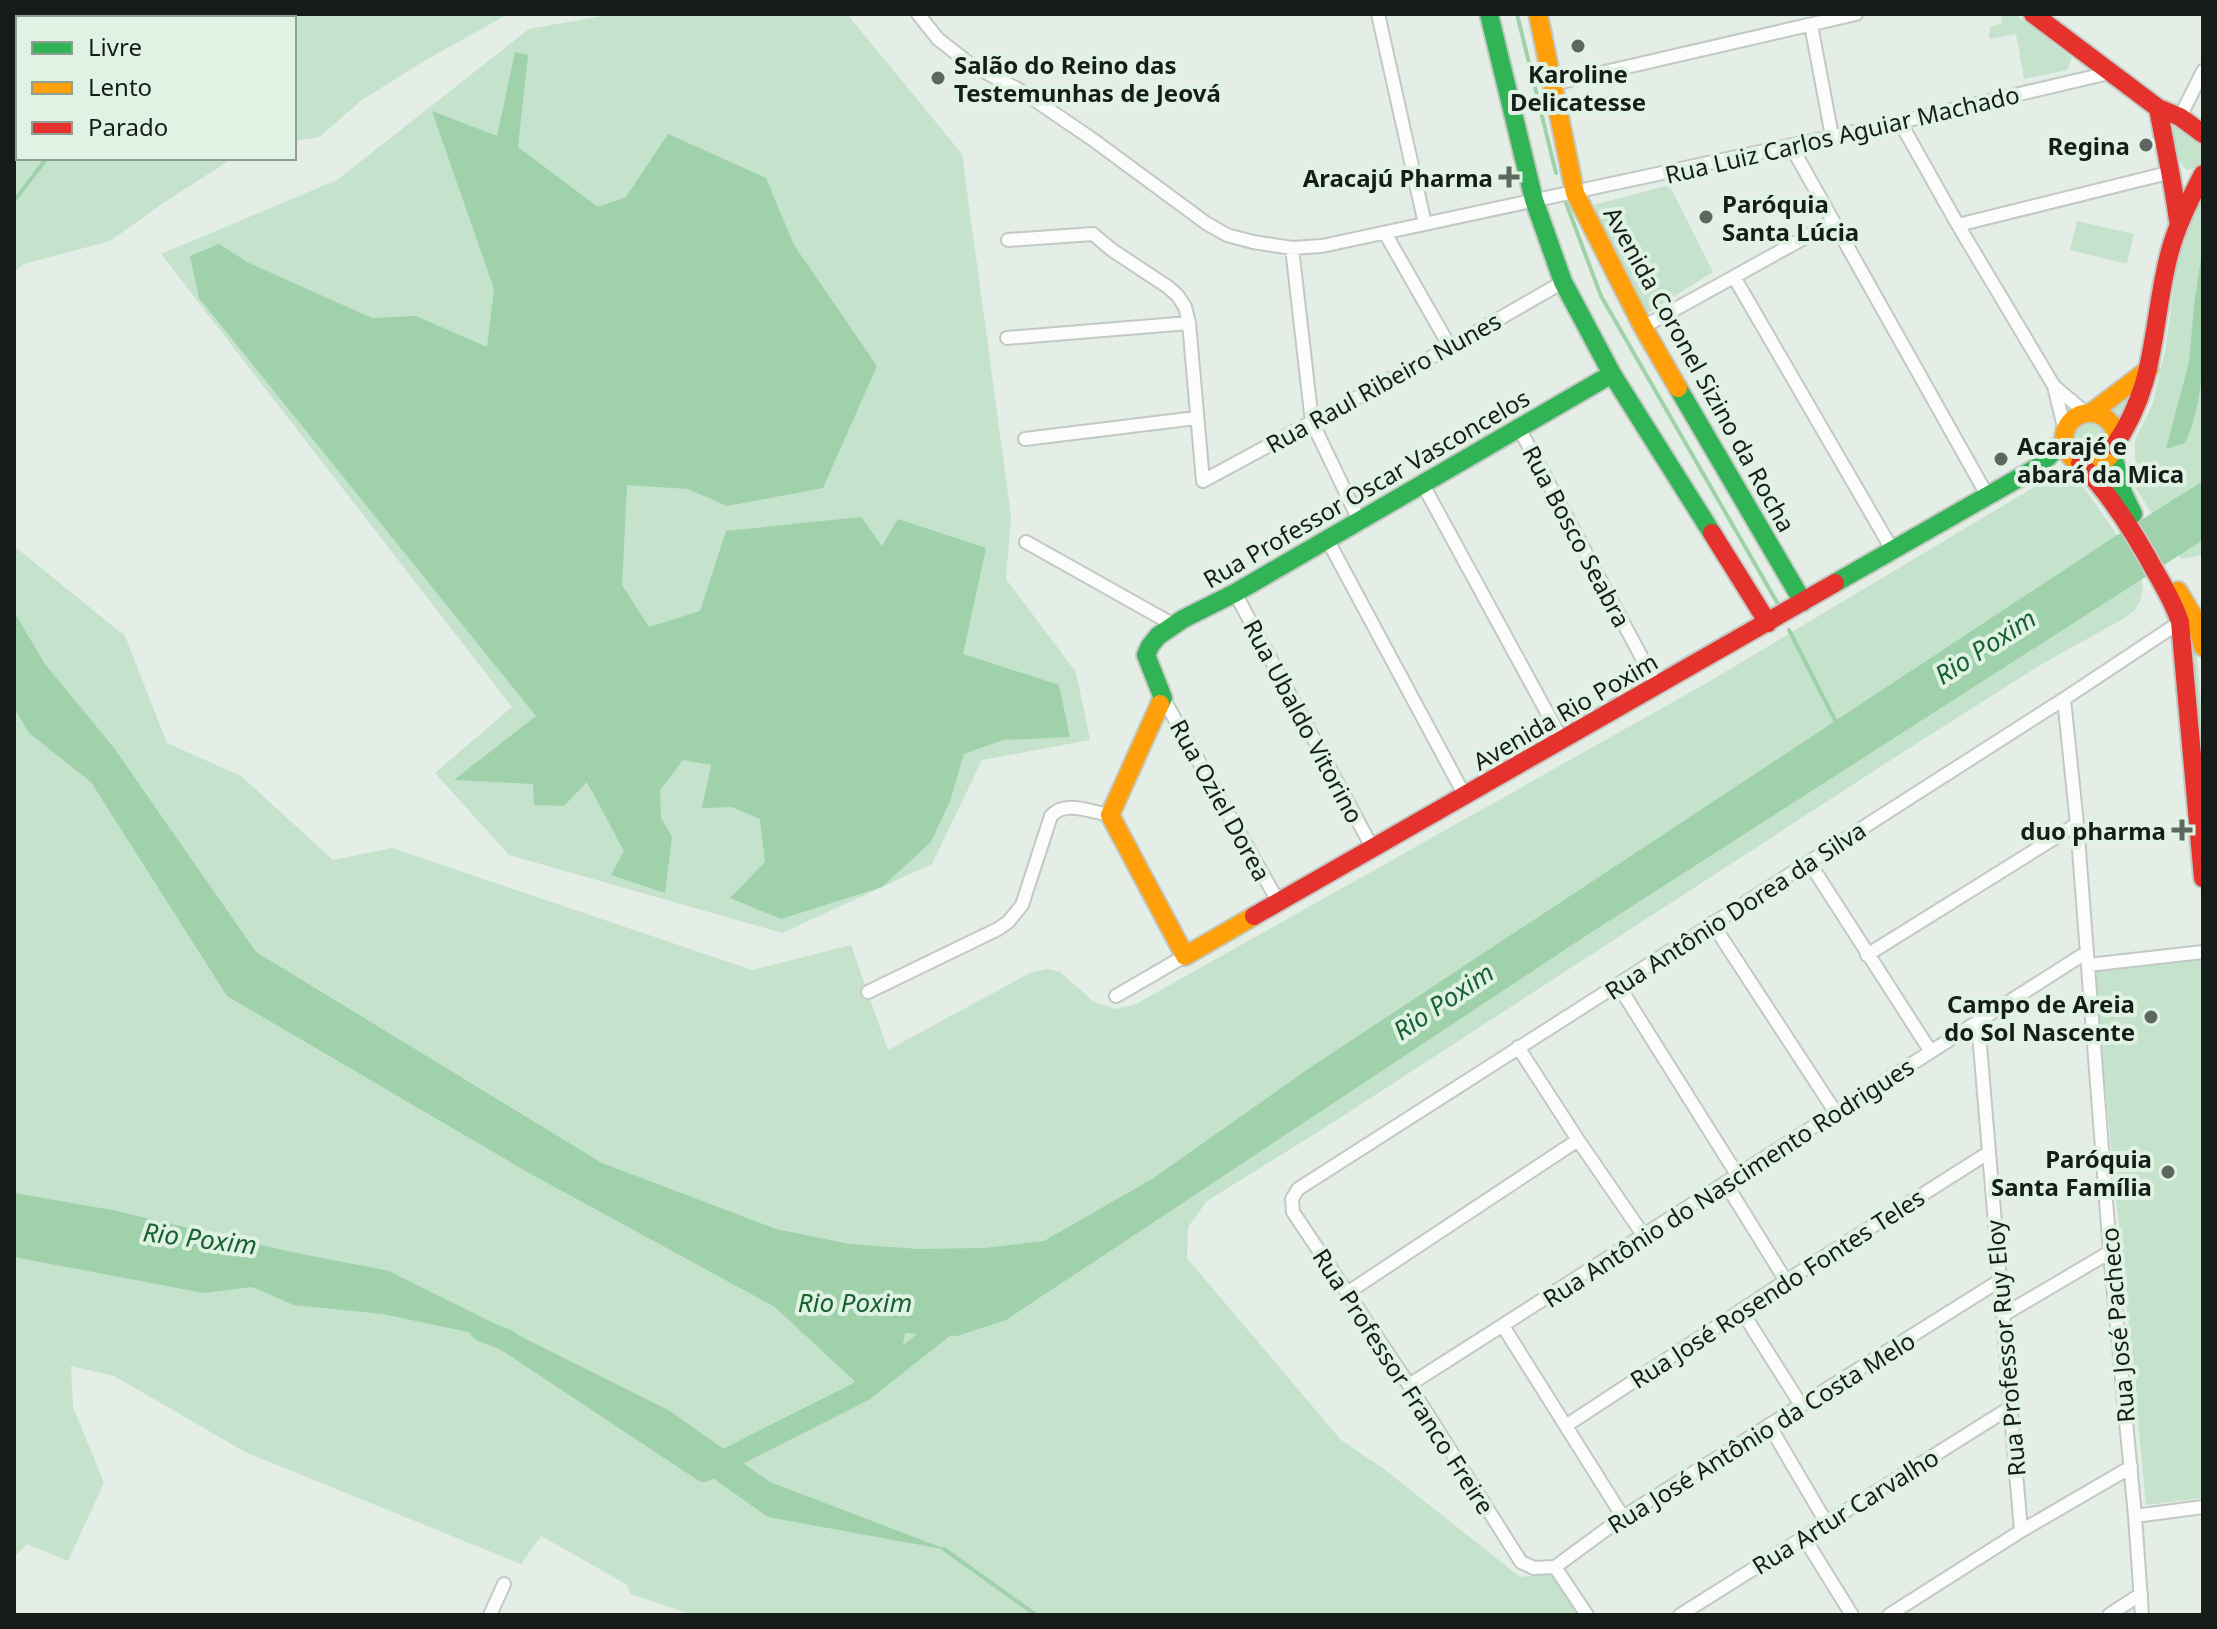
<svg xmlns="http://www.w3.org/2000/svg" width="2217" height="1629" font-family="'Noto Sans',sans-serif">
  <rect width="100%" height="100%" fill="#e4eee6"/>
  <path fill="#c5e2cc" d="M36,14h472l-84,47 -62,39 -43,37 -25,4v-123h-261z
    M613,14h234l115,140 49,362 -5,63 70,93 14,68 -108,20 -50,104 -150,69 -273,-78 -74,-82 77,-66 -351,-453 176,-74 192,-151z
    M2001,14h14l57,44 -5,12 -43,9 -8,-45 -27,5 1,-12 12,-4z
    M18,34v124h215l-71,46 -52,37 -86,23 -10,8v-233z
    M2177,124l26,15v21l-11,9 -5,1c-11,-9 -14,-28 -15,-42z
    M1669,185l44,87 -67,42 -42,-79 -10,-30z
    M2203,196v359l-22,4 -46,-72v-47l17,-34 13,-55 16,-113z
    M2077,221l57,13 -7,30 -57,-14z
    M2140,379l-17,46 -16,-18z
    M2067 439a22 22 0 1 1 44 0a22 22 0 1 1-44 0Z
    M2049,481l30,3 6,5 29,42 26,42 3,14 -3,14 -5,9 -12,9 -81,45 -142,90 -571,371 -122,76 -19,26 -1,31 154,182 43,29 136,108 32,-4 26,42h-885l-62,-21 -5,-10 -85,-48 -20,28 -274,-111 -133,-77 -43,-10 2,41 31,76 -36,78 -41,-17 -13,14v-1012l111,90 42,107 74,33 92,84 59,-12 360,122 99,-25 37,105 142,-77 17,-4 13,3 34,30 21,7 21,-5 569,-320 331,-198z
    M2187,643h9l7,86v96z
    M2203,957v541l-57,7 -52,-535z"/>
  <path fill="#9fd1ab" d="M515,52l13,3 -10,92 80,60 28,-10 42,-63 98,44 28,67 83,121 -54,122 -96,18 -39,-17 -61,-4 -5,100 27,42 51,-16 26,-80 135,-14 21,29 16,-27 88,29 -23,106 96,31 11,52 -67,3 -39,14 -14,47 -19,41 -49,45 -101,32 -51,-21 35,-36 -5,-43 -28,-12 -30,1 9,-43 -28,-5 -23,30 1,28 11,19 -7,56 -54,-18 13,-24 -37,-69 -23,24 -30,-1 -1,-21 -79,-4 82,-64 -337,-418 -9,-42 29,-12 30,19 123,55 44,-2 71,31 7,-58 -62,-178 65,25z
    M2203,245c0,61 8,143 -18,198l-19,6 23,-87 5,-56z
    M2203,481v59l-616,395 -581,385 -49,16 -52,-3 -5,29 -36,28 -89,-83 -246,-134 -302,-177 -136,-214 -62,-49 -15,-25v-96l31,52 69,84 142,204 346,211 174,66 73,15 69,5 67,-1 59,-7 108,-62 156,-110 803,-530z
    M14,1193l98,17 175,41 102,20 281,140 100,71 178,68 -180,-33 -144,-102 -118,-75 -123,-26 -89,-9 -42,-18 -48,6 -190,-36z"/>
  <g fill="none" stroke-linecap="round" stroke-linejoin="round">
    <path stroke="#9fd1ab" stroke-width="4" d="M1517,14l39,159
      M147,18l1,-4
      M14,201l33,-43
      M1566,203l35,93 177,308
      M1789,630l48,94
      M944,1549l92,66"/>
    <path stroke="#9fd1ab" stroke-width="22" d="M481,1330l25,10 198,131 160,-81 92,-73"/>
    <defs>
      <path id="street" d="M918,14l20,25 32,25 53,28 69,47 114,84 21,12 26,7 39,6 30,-2 578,-124 209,-49
        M1378,14l47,210
        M1811,25l21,111
        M1553,84l303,-70
        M2180,117l23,-46
        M1900,122l58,103 96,161 11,45
        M1791,146l196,349
        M1958,225l214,-53
        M1385,233l65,114
        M1008,240l85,-6 19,16 56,37 10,9 7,11 4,16 14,158 247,-134 113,-65
        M1292,248l20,174 47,98
        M1734,277l159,274
        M1643,327l190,-105
        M1007,338l182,-15
        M2054,386l32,27
        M1519,428l138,258
        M1025,439l171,-21
        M1422,483l140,257
        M1327,539l138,257
        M1026,542l148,83
        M1235,593l138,256
        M1163,698l116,205
        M2064,699l13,125 33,428 25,264 7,99
        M1809,862l122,190
        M1712,923l124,190
        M1867,955l210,-131
        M2088,965l115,-13
        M1618,985l120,191
        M868,992l130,-63 10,-7 14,-17 29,-89c14,-16 40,-4 59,-1
        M1116,996l69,-40
        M1978,1022l43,509
        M1518,1047l60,93 66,96
        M1726,1184l60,97
        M1999,1281l-376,236 -68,50 -21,1 -13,-6 -112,-177 -116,-173 -1,-13 6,-10 766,-490 116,-77h4
        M1347,1293l231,-153
        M1741,1310l60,95
        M2003,1315l107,-63
        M1503,1326l120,191
        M1409,1385l678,-433
        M1567,1425l219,-144 202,-128
        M1769,1425l57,97
        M2135,1516l68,-9
        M1803,1536l49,79
        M1555,1567l32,48
        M490,1615l14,-31
        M1680,1615l331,-208
        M1889,1615l132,-84 110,-64
        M2109,1615l32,-21"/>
      <path id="fast" d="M1489,14l45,186 29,82 49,92 100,159
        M1678,388l125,214
        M2112,452l11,41 10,21
        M1835,583l203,-116 26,-26
        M1160,704l3,-6 -17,-43 4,-9 8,-10 25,-17 52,-26 377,-219"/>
      <path id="slow" d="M1538,14l37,179 68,134 35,61
        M2091,413l58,-44
        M2064 439a26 26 0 1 1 52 0a26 26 0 1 1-52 0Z
        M2178,591l18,30 7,26
        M1160,704l-50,111 75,141 69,-40"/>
      <path id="jam" d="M2033,14l125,94 22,9 23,17
        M2158,108c7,38 15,74 20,112
        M2114,446c43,-62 37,-117 54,-187 7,-30 21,-58 35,-85
        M2080,463c31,32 54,69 75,108 10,17 19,33 25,51l23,256
        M1712,533l56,90
        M1254,916l581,-333"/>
    </defs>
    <use href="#street" stroke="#c2c9c3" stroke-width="16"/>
    <use href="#fast" stroke="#c2c9c3" stroke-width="22"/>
    <use href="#slow" stroke="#c2c9c3" stroke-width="22"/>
    <use href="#jam" stroke="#c2c9c3" stroke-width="22"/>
    <use href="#street" stroke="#fbfcfb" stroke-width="12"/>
    <use href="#fast" stroke="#30b455" stroke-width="18"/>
    <use href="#slow" stroke="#ff9f0a" stroke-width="18"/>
    <use href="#jam" stroke="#e5322d" stroke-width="18"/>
  </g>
  <g fill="#5e6660" stroke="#e0f2e3" stroke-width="3">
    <circle cx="1578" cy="46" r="8"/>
    <circle cx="938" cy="78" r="8"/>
    <circle cx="2146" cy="145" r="8"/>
    <path d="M1505 165h8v8h8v8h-8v8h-8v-8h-8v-8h8z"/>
    <circle cx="1706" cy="217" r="8"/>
    <circle cx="2001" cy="459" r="8"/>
    <path d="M2178 818h8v8h8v8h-8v8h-8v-8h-8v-8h8z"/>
    <circle cx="2151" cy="1017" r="8"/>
    <circle cx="2168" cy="1172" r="8"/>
  </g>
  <g text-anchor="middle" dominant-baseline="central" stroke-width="8" stroke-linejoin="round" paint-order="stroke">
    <g font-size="24" font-weight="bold" fill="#161d18" stroke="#e0f2e3" text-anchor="end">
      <text x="954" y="64" text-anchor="start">Salão do Reino das<tspan x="954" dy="28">Testemunhas de Jeová</tspan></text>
      <text x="1578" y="73" text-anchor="middle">Karoline<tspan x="1578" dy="28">Delicatesse</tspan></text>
      <text x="2130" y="145">Regina</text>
      <text x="1493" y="177">Aracajú Pharma</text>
      <text x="1722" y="203" text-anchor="start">Paróquia<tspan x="1722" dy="28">Santa Lúcia</tspan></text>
      <text x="2017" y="445" text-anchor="start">Acarajé e<tspan x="2017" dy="28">abará da Mica</tspan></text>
      <text x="2166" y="830">duo pharma</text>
      <text x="2135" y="1003">Campo de Areia<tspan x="2135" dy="28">do Sol Nascente</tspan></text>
      <text x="2152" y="1158">Paróquia<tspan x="2152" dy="28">Santa Família</tspan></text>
    </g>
    <g font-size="24" fill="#161d18" stroke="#e0f2e3">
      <text transform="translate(1842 134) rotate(-13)">Rua Luiz Carlos Aguiar Machado</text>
      <text transform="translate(1700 369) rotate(61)">Avenida Coronel Sizino da Rocha</text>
      <text transform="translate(1383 382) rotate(-29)">Rua Raul Ribeiro Nunes</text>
      <text transform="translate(1366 488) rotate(-30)">Rua Professor Oscar Vasconcelos</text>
      <text transform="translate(1577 536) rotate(62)">Rua Bosco Seabra</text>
      <text transform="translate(1565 711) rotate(-30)">Avenida Rio Poxim</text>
      <text transform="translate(1304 721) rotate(62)">Rua Ubaldo Vitorino</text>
      <text transform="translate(1221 800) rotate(61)">Rua Oziel Dorea</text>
      <text transform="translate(1735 910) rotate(-33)">Rua Antônio Dorea da Silva</text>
      <text transform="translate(1728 1182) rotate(-33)">Rua Antônio do Nascimento Rodrigues</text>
      <text transform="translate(1777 1288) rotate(-33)">Rua José Rosendo Fontes Teles</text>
      <text transform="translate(2117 1325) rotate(-95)">Rua José Pacheco</text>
      <text transform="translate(2005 1348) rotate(-95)">Rua Professor Ruy Eloy</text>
      <text transform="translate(1404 1381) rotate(57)">Rua Professor Franco Freire</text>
      <text transform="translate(1761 1432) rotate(-32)">Rua José Antônio da Costa Melo</text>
      <text transform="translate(1845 1511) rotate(-32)">Rua Artur Carvalho</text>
    </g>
    <g font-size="26" font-style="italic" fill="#176132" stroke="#e0f2e3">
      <text transform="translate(1985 646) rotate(-33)">Rio Poxim</text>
      <text transform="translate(1443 1001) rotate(-34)">Rio Poxim</text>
      <text transform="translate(200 1238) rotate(7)">Rio Poxim</text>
      <text x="855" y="1302">Rio Poxim</text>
    </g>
  </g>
  <rect width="2217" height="1629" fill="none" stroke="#161d18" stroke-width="32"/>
  <rect x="16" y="16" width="280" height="144" fill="#e0f2e3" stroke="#8f9d92" stroke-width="2"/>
  <rect x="32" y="42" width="40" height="12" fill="#30b455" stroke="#8f9d92" stroke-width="2"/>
  <text x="88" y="56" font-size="24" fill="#161d18">Livre</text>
  <rect x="32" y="82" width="40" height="12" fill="#ff9f0a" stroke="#8f9d92" stroke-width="2"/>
  <text x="88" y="96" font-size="24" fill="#161d18">Lento</text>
  <rect x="32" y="122" width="40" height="12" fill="#e5322d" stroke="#8f9d92" stroke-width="2"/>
  <text x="88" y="136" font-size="24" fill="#161d18">Parado</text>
</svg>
